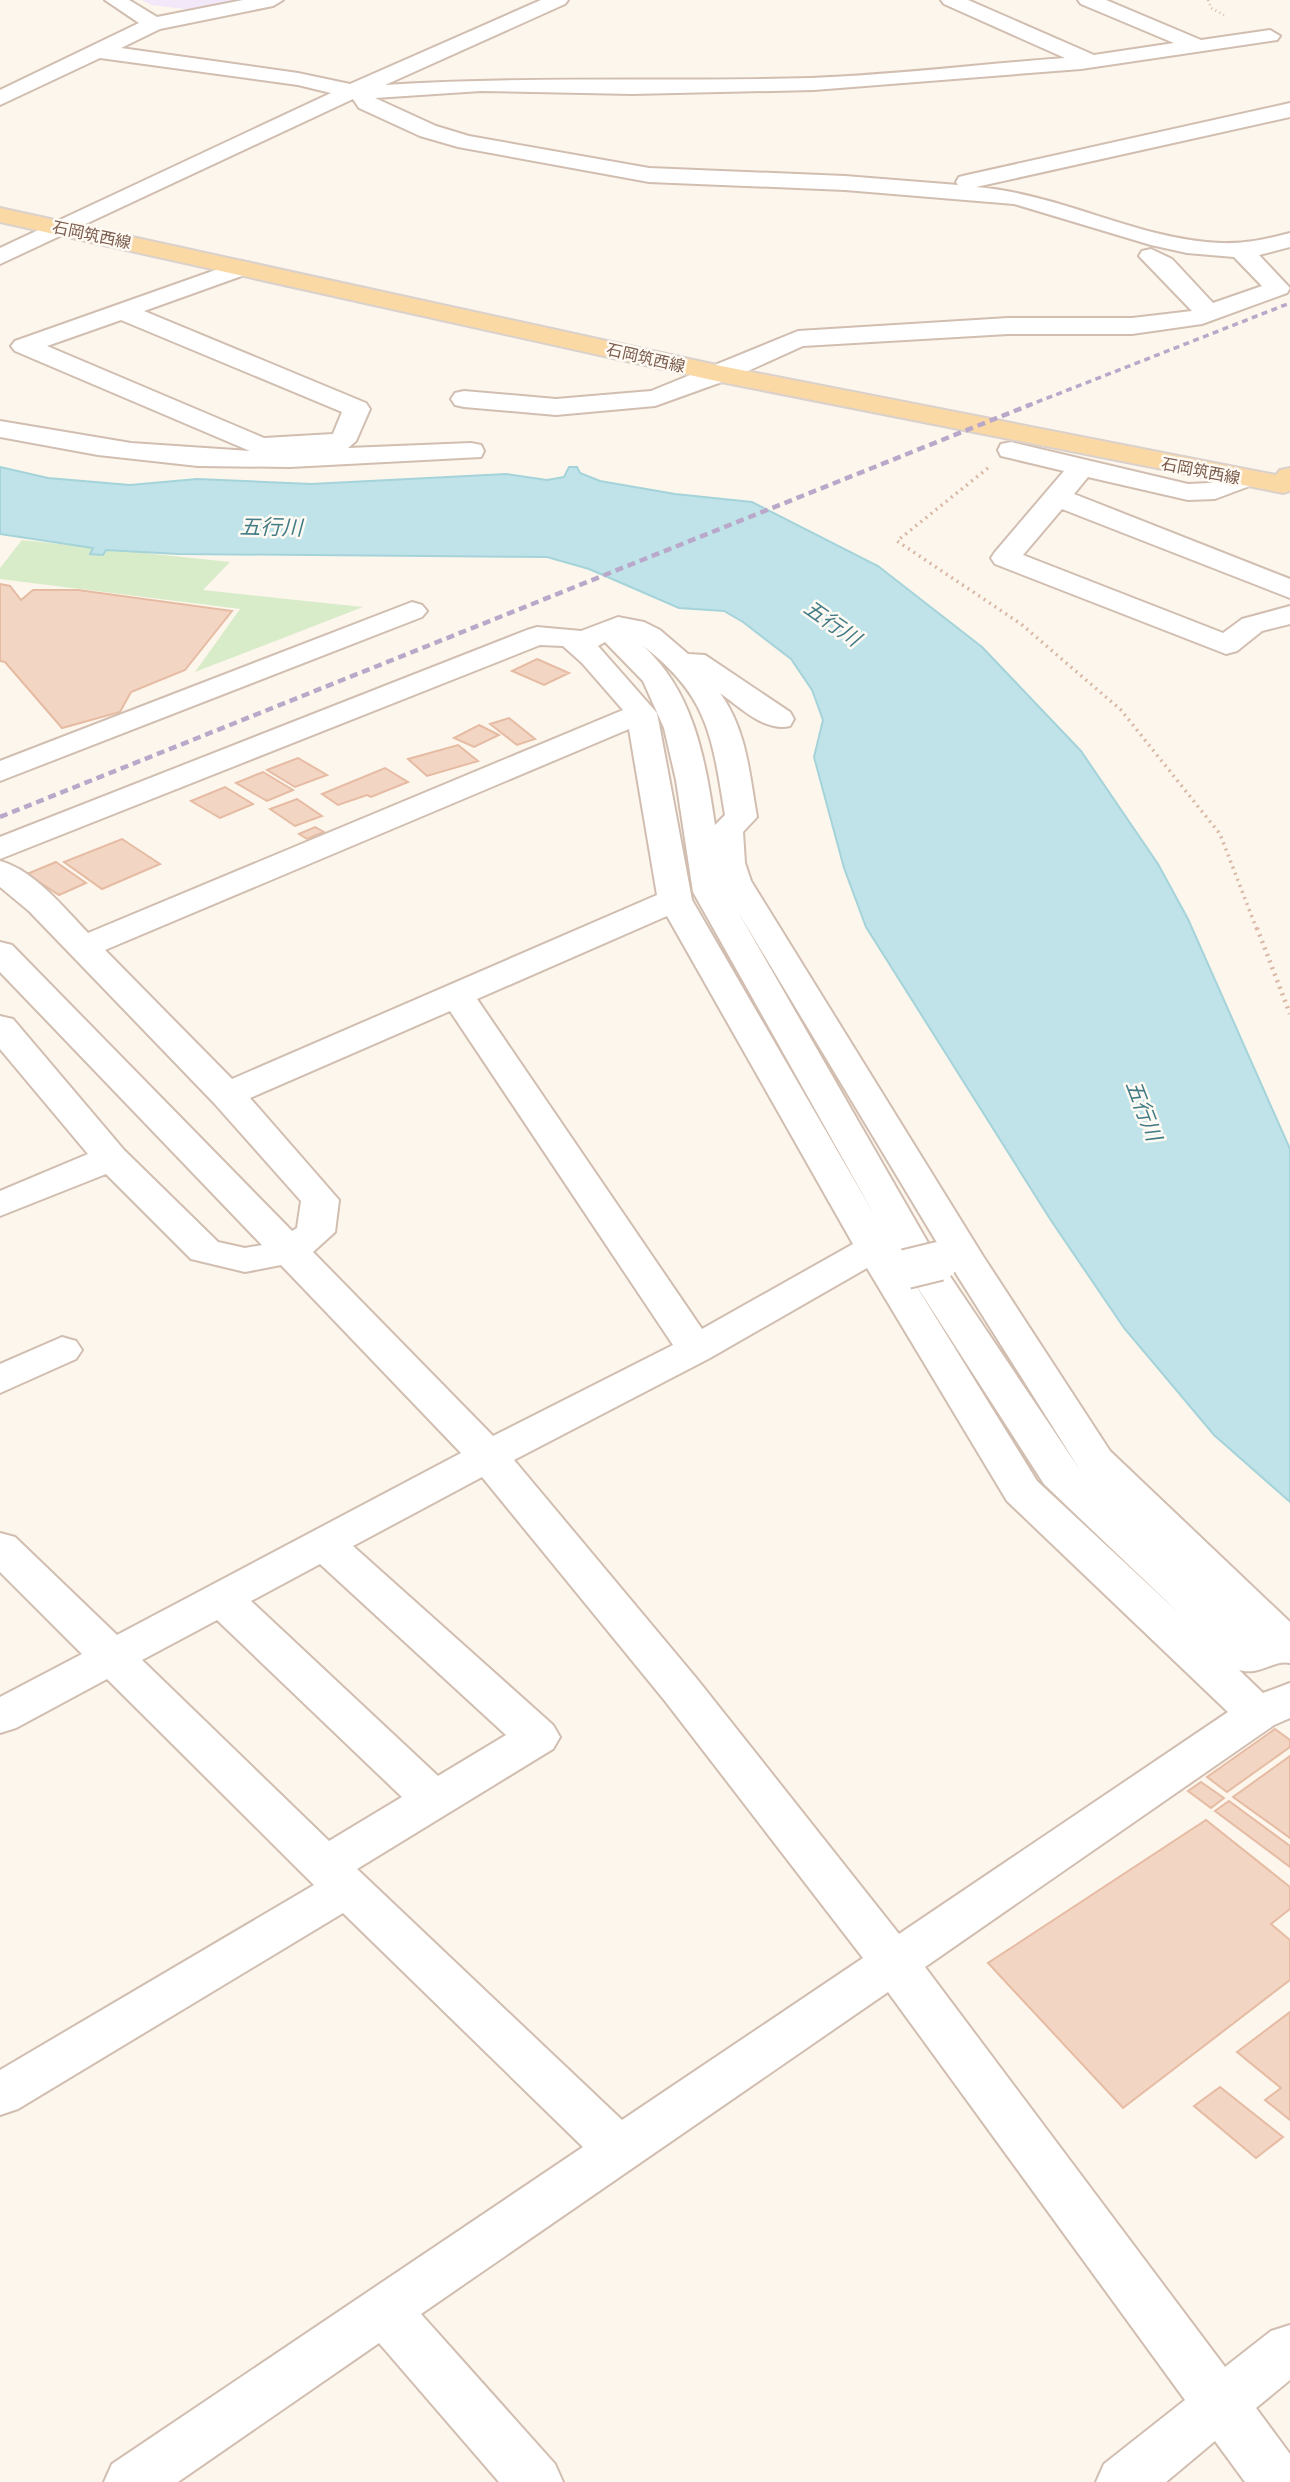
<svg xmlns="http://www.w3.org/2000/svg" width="1290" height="2482" font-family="Lato,'Noto Sans JP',sans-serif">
  <rect width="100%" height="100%" fill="#fdf6ec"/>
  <path fill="#f3e8fa" d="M142,0h113l-54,11 -50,-6z"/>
  <path fill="#d8ecc9" d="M22,540l208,22 -27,28 160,17 -168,65 45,-63 -240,-30v-11z"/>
  <path fill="#bfe3e8" stroke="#a5d3da" stroke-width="2" d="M0,467l48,11 82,7 67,-6 114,5 195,-10 41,6 17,-3 5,-10h8l3,6 20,8 75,13 77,8 126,64 104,81 99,104 77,113 30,55 102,230v353l-76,-67 -90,-107 -74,-109 -184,-292 -22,-59 -30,-111 9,-37 -11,-30 -21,-31 -48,-37 -19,-11 -45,-3 -90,-39 -42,-12 -369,-3 -72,-4 -3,5 -13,-1 3,-6 -93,-14z"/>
  <path fill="#f3d5c3" stroke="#e6bba3" stroke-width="2" d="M0,584l10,2 11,14 12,-10h45l154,21 -47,59 -54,22 -11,20 -58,16 -57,-66 -5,-1z
    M537,659l32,14 -25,12 -32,-14z
    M509,718l26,21 -18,6 -27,-21z
    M479,725l20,10 -25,12 -20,-9z
    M458,745l20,16 -51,15 -19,-17z
    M298,758l29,17 -32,12 -28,-17z
    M385,768l23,14 -37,15 -4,-2 -29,10 -16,-11z
    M263,772l30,18 -26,11 -31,-18z
    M225,787l28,17 -33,14 -29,-17z
    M297,799l25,17 -27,10 -25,-17z
    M315,827l9,5 -17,7 -8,-5z
    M122,839l38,25 -58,25 -38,-27z
    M56,862l30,21 -27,12 -32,-21z
    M1275,1729l15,11v7l-63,45 -20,-15z
    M1290,1756v82l-57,-41z
    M1201,1782l23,16 -13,10 -23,-17z
    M1229,1801l61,45v21l-75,-56z
    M1206,1820l84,67v22l-19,15 19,16v40l-167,128 -135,-145z
    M1290,2012v108l-25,-20 16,-12 -44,-36z
    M1220,2087l63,50 -27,21 -62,-52z"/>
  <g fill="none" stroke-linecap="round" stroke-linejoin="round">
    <defs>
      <path id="minor" d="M105,0h24l28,17 86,-17h40l-10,6 -113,23 -39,19 177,25 52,11 191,-84h27l-3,4 -180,81c142,-9 284,-3 426,-7 84,-3 170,-14 254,-20l-121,-54 -3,-4h27l126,55 80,-12 -93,-39 -3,-4h28l95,40 69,-10 10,6 -3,4 -196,29 -267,21 -182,4 -151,-3 -106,7 61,28 33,10 180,32 196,8 113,9 -2,-3 3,-5 8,-2 323,-72v14l-314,70c86,7 163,53 245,56 24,1 46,-4 69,-10v14l-31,8 31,33 -3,5 -85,31 -70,10h-124l-205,12 -73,33 -75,27 -99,9 -92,-8 -9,-2 -4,-6 4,-6 9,-2 92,8 95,-8 147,-60 210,-13h124l60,-7 -53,-55 3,-5 9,-2 21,10 41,44 49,-17 -28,-29 -47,-4 -36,-8 -137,-41 -169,-14 -196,-8 -191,-35 -38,-11 -61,-28 -6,-9 -353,165v-16l331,-155 -33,-8 -198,-27 -100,47v-15l139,-67z
        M241,261l9,2 3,5 -3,5 -106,38 222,92 4,6 -14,32 -8,7 123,-5 10,2 3,6 -3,6 -191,10 -92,-1 -100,-11 -98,-18v-16l131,22 119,8 -235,-100 -4,-5 4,-5zM121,320l221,92 -9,22 -69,4 -217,-92z
        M1011,442l177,42 22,-1 35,-13 10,2 4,6 -4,6 -40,15 -27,1 -100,-23 -14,17 216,85v19l-228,-89 -39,46 200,78 19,-14 48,-13v18l-28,7 -25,20 -11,3 -231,-90 -4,-6 4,-6 69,-81 -63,-15 -3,-6 3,-6z
        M412,602l10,3 5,6 -5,6 -422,164v-20z
        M618,617l26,5 16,8 28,24 17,1 85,57 4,7 -4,7c-26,6 -50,-19 -70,-33 27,38 29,79 37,124l-14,15 2,31 6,18 232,375 127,195 180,171v41c-16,-4 -29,13 -51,7l24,23 27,-10v35l-16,7 -349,242 300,400 46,-36 19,-6v55l-34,28 34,46v28h-45l-30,-41 -49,41h-70l8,-18 81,-64 -297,-408 -467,322 134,150 8,18h-64l-120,-139 -201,139h-74l8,-18 471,-317 -240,-234 -325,196 -18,6v-45l314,-185 -207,-206 -91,49 -16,5v-36l82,-43 -82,-82v-39l15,4 102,98 344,-182 -180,-188 -36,7 -54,-13 -85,-85 -106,42v-25l88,-37 -88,-105v-33l13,3 111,131 94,92 27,6 17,-3 -262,-273v-30l12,3 280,286 5,-3 4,-27 -87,-98 -185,-192 -29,-24v-26c34,9 64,47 88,72l535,-223 -41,-47 -19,-17 -23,-1 -540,214v-22l527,-207 10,-3 44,4zM605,642l38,39 21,47 12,52 17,112 182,324 -183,-316 -35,-187 -59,-67zM642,645c67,51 70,92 83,170l-10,10c-10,-66 -21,-134 -73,-180zM629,729l28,166 -425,184 -127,-129zM737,910l208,346 135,214 -149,-222zM667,916l186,328 -151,85 -225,-330zM450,1011l223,334 -180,91 -180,-184 22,-20 4,-32 -89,-102zM867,1268l140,233 221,211 -329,222 -202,-255 -183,-219 196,-102zM907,1271l137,213 137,131 -144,-134zM482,1477l183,224 198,257 -241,162 -265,-251 196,-120 7,-12 -7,-12 -200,-179zM320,1564l186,171 -68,41 -187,-175zM217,1620l185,177 -73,44 -187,-181z
        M62,1337l14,4 6,9 -6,9 -76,34v-29z"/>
      <path id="major" d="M0,208l721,158 555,109 4,-5 10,-2v23l-7,2 -562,-111 -721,-160z"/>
    </defs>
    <use href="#minor" stroke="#d1beb0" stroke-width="4"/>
    <use href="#major" stroke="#dad1cd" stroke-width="4"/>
    <path stroke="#d9b8a5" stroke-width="2.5" stroke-dasharray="1 3.5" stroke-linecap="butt" d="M1208,0l3,8 13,7"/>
    <path stroke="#d9b8a5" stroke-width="3.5" stroke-dasharray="2 4.5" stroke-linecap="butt" d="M988,468l-91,73 124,83 100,86 99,124 37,96"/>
    <path stroke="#d9b8a5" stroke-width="4.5" stroke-dasharray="2 5" stroke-linecap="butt" d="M1257,928l33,86"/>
    <use href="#minor" fill="#fff" fill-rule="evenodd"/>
    <use href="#major" fill="#fbd9a5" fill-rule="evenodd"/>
    <path stroke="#b9a8c9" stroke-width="3.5" stroke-dasharray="6 4.5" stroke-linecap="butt" d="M1027,406l263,-103"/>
    <path stroke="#b9a8c9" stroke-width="4.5" stroke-dasharray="8 5" stroke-linecap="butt" d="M0,817l1032,-413"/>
    <defs>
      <path id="minor-bridge" d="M906,1269l33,-8"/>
    </defs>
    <use href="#minor-bridge" stroke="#d1beb0" stroke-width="42" stroke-linecap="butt"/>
    <use href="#minor-bridge" stroke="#fff" stroke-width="38"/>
  </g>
  <g text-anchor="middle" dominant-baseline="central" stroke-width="5" stroke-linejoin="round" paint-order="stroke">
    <g font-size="16" fill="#7a5c4d" stroke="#fffaf3">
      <text transform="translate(92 234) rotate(12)">石岡筑西線</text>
      <text transform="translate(646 357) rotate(13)">石岡筑西線</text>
      <text transform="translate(1201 470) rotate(11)">石岡筑西線</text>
    </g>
    <g font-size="21" font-style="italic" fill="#437c86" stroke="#fffaf3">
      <text transform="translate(271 526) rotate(1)">五行川</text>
      <text transform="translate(833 622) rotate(35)">五行川</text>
      <text transform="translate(1145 1110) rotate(69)">五行川</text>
    </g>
  </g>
</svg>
